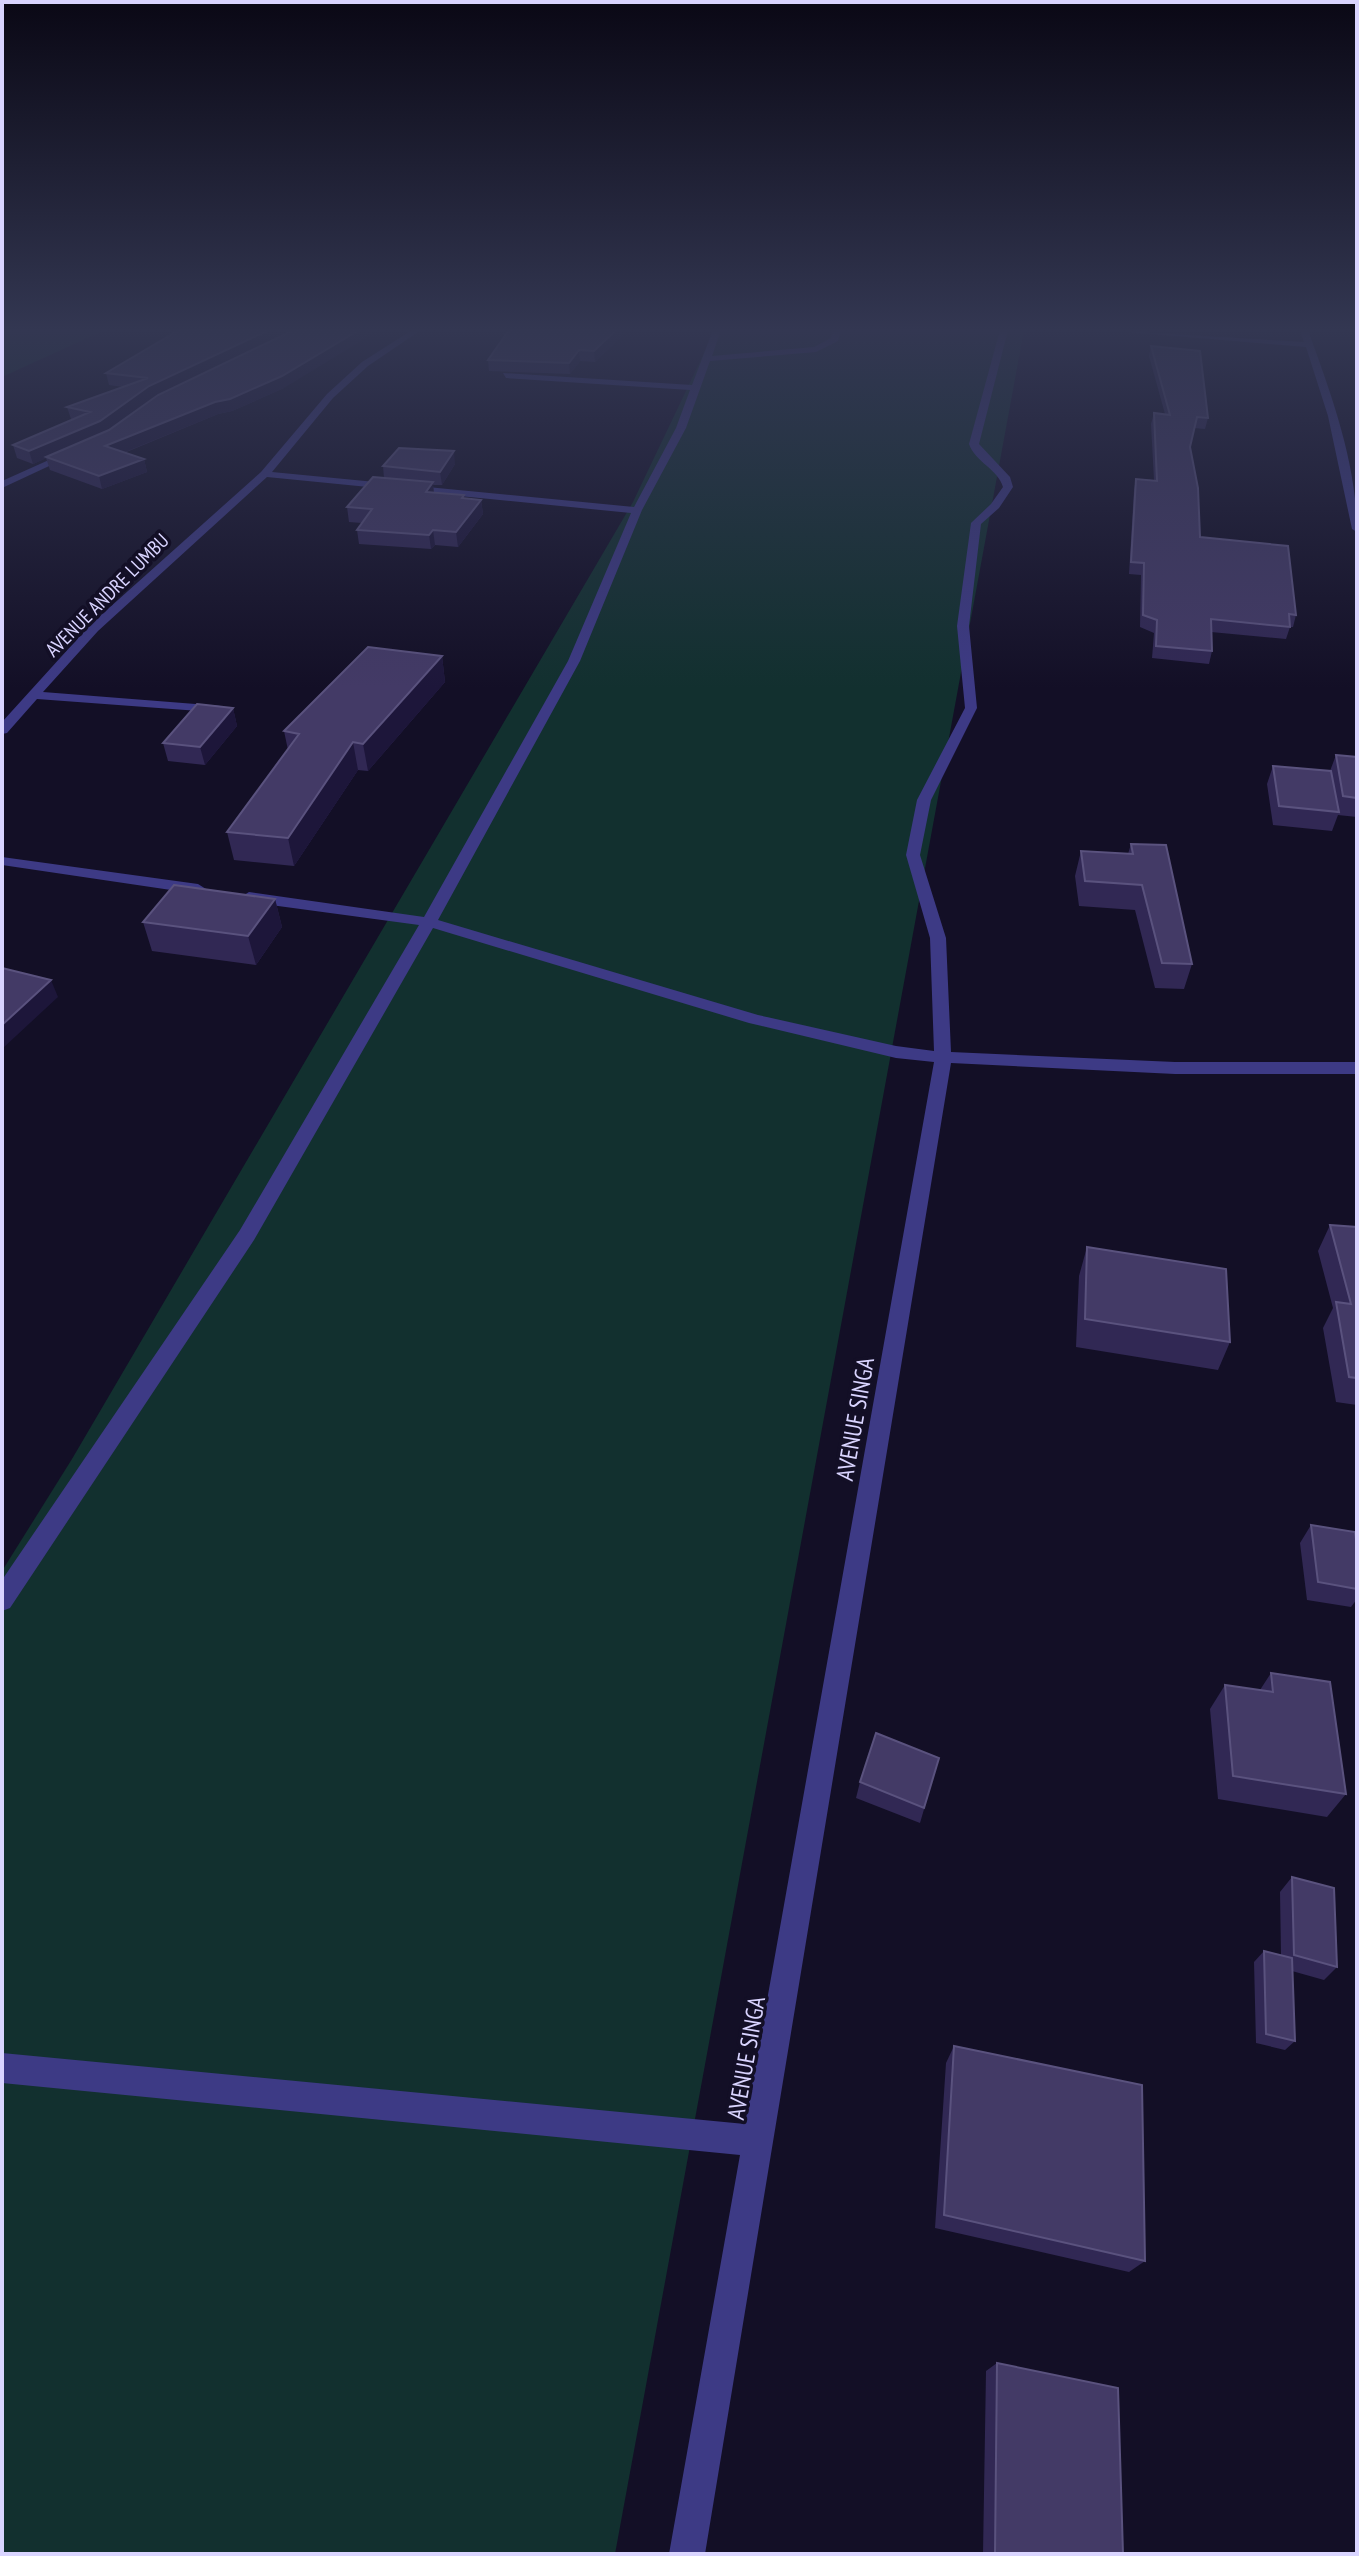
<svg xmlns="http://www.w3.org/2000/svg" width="1359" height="2556" font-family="'PT Sans Narrow',sans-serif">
  <rect width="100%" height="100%" fill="#130f26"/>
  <path fill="#12302f" d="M2,330h103l-103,47z
    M715,330h309l-409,2224h-613v-983l70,-112 561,-957z"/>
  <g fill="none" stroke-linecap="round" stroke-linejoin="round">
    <path fill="#3d3a85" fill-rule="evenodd" d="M412,330h9l-53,36 -35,32 -61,74 362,35 42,-79 14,-38 -184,-12 -3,-5 189,12 21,-55h8l-9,26 102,-9 17,-9 2,-8h8l-3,11 -22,11 -106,9 -24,67 -44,82 -62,151 -142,259 320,95 138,31 38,5 -4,-113 -24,-83 11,-55 48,-92 -8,-82 14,-103 20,-19 12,-17c-5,-18 -28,-25 -34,-43l31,-114h8l-29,114 31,33 3,10 -14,21 -18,16 -12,102 8,82 -46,92 -11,55 26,83 5,114 224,10h182v12h-182l-224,-11 -246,1491h-36l71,-399 -738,-72v-30l743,71 189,-1062 -38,-4 -147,-35 -316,-95 -179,312 -244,368 -8,3v-31l238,-350 179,-305 -170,-23 -8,-5 8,-5 175,25 144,-256 63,-148 -364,-36 -169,154 -55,61 178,14 6,4 -1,3 -189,-14 -30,34 -5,1v-12l88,-97 171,-153 66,-78 35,-32z
      M1104,330l200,12 -4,-12h8c23,64 49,133 49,202l-5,-3 -24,-113 -22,-69z
      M69,451l8,2 -75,35v-7z
      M2,857l196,27 8,5 -8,5 -196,-29z"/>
  </g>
  <path fill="#312854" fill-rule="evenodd" d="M628,330l-33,32 -15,-1 -10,13 -81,-3 -1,-11z
    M1151,346l57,72 -3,11 -11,-1 -4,19 10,90 96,78 -3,12h-3l-4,12 -75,-7 1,19 -3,13 -57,-6 2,-25 -14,-6 1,-52 -12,-1 5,-84 2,-11 18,1 -3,-56 3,-11 11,1 -16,-58z
    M106,373l178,15 -52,23 -14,3 -94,39 20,6 3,13 -45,17 -52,-19 -4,-12 -13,6 -16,-6 -4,-13 60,-25 -2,-1 -4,-12 56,-20 -14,-2zM157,396l-50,35 45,-33z
    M455,464l-13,21h-9l1,8 30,2v3l17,2 2,14 -25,33 -23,-2 -4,4 -72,-5 -2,-14 5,-7 -13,-1 -2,-15 37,-29 -1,-12z
    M442,656l3,26 -77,89 -10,-1 -64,96 -60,-6 -7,-28 61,-82 -4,-19z
    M233,708l4,18 -32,39 -37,-4 -5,-18z
    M1336,755l21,2v60l-19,-2 -6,16 -59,-6 -6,-41 6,-18 57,5z
    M1131,844l61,120 -8,25 -29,-1 -20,-78 -56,-4 -4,-30 6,-25 47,3z
    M275,899l7,28 -26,38 -104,-14 -9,-29z
    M1330,1225l27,2v178l-21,-3 -13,-74 10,-20 -15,-57z
    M1087,1247l143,95 -12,28 -142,-23 3,-71z
    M1311,1525l46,21v53l-6,8 -44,-7 -7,-57z
    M1271,1673l75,121 -19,23 -109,-18 -8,-90 15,-24 35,5z
    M939,1758l-19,65 -64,-25 4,-16z
    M1292,1877l45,90 -13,13 -32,-9 3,70 -10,9 -29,-7 -2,-81 10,-11 17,4 -1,-63z
    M954,2046l191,215 -16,11 -194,-44 11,-165z
    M997,2363l126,191h-140l3,-183z"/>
  <path fill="#1d163a" d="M269,330h27l-144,68 -48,35 -71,31 -4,-13 120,-65z
    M359,330h20l-95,58 -52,23 -14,3 -110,45 -3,-13 110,-44z
    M616,330h12l-33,32 -1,-11z
    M579,350l1,11 -10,13 -1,-11z
    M454,451l1,13 -13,21 -2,-13z
    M144,459l3,13 -45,17 -3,-13z
    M433,482l1,15 -8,-5z
    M481,500l2,14 -25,33 -2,-15z
    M433,530l2,15 -4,4 -2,-14z
    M442,656l3,26 -77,89 -5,-27z
    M233,708l4,18 -32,39 -5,-18z
    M353,742l5,28 -64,96 -6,-28z
    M275,899l7,28 -26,38 -8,-29z
    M51,980l7,17 -56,52v-24z"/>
  <path fill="#433a66" stroke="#5a527e" stroke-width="2" d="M179,330h90l-120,56 -49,35 -71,30 -16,-6 77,-33 -23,-5 81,-29 -42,-5z
    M294,330h65l-77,46 -52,23 -15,3 -110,44 39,13 -45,17 -53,-19 63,-27 49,-35z
    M509,330h107l-22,21 -15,-1 -10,13 -81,-3z
    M1151,346l49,5 8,67 -11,-1 -7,30 8,41 2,49 88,9 8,69 -7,-1 1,13 -79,-8 1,32 -56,-5 1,-26 -14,-5 1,-52 -13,-1 5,-83 21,2 -3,-68 16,2z
    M399,448l55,3 -14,21 -57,-6z
    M373,477l60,5 -7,10 38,3 -2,3 19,2 -25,32 -23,-2 -4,5 -72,-5 15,-21 -25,-2z
    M368,647l74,9 -79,88 -10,-2 -65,96 -61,-6 72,-98 -15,-3z
    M197,704l36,4 -33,39 -37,-4z
    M1336,755l21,2v41l-14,-2z
    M1273,766l58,5 8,41 -60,-6z
    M1131,844l35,1 26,119 -30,-1 -20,-78 -57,-4 -4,-30 52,3z
    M174,885l101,14 -27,37 -105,-14z
    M2,968l49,12 -49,45z
    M1330,1225l27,2v151l-8,-1 -13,-75 15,2z
    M1087,1247l139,22 4,73 -145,-23z
    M1311,1525l44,7 2,14v43l-39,-7z
    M1271,1673l59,9 16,112 -113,-18 -8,-91 48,7z
    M876,1733l63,25 -15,50 -64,-26z
    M1292,1877l42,11 3,79 -43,-12z
    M1264,1951l28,7 3,83 -29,-7z
    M954,2046l188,39 3,176 -201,-46z
    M997,2363l121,25 5,166h-128z"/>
  <linearGradient id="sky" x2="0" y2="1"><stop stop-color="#0a0815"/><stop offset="0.48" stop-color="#333752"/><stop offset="1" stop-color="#333752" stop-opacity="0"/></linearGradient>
  <rect width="1359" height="688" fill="url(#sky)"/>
  <g text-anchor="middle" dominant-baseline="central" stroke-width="7" stroke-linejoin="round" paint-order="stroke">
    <g font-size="20" fill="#d9d4ff" stroke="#130f26">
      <text transform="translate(107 595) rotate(-45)">AVENUE ANDRE LUMBU</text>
    </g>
    <g font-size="24" fill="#d9d4ff" stroke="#130f26">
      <text transform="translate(855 1419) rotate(-80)">AVENUE SINGA</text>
      <text transform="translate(746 2058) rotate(-80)">AVENUE SINGA</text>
    </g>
  </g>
  <rect width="1359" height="2556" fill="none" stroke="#d9d4ff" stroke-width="8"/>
</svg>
